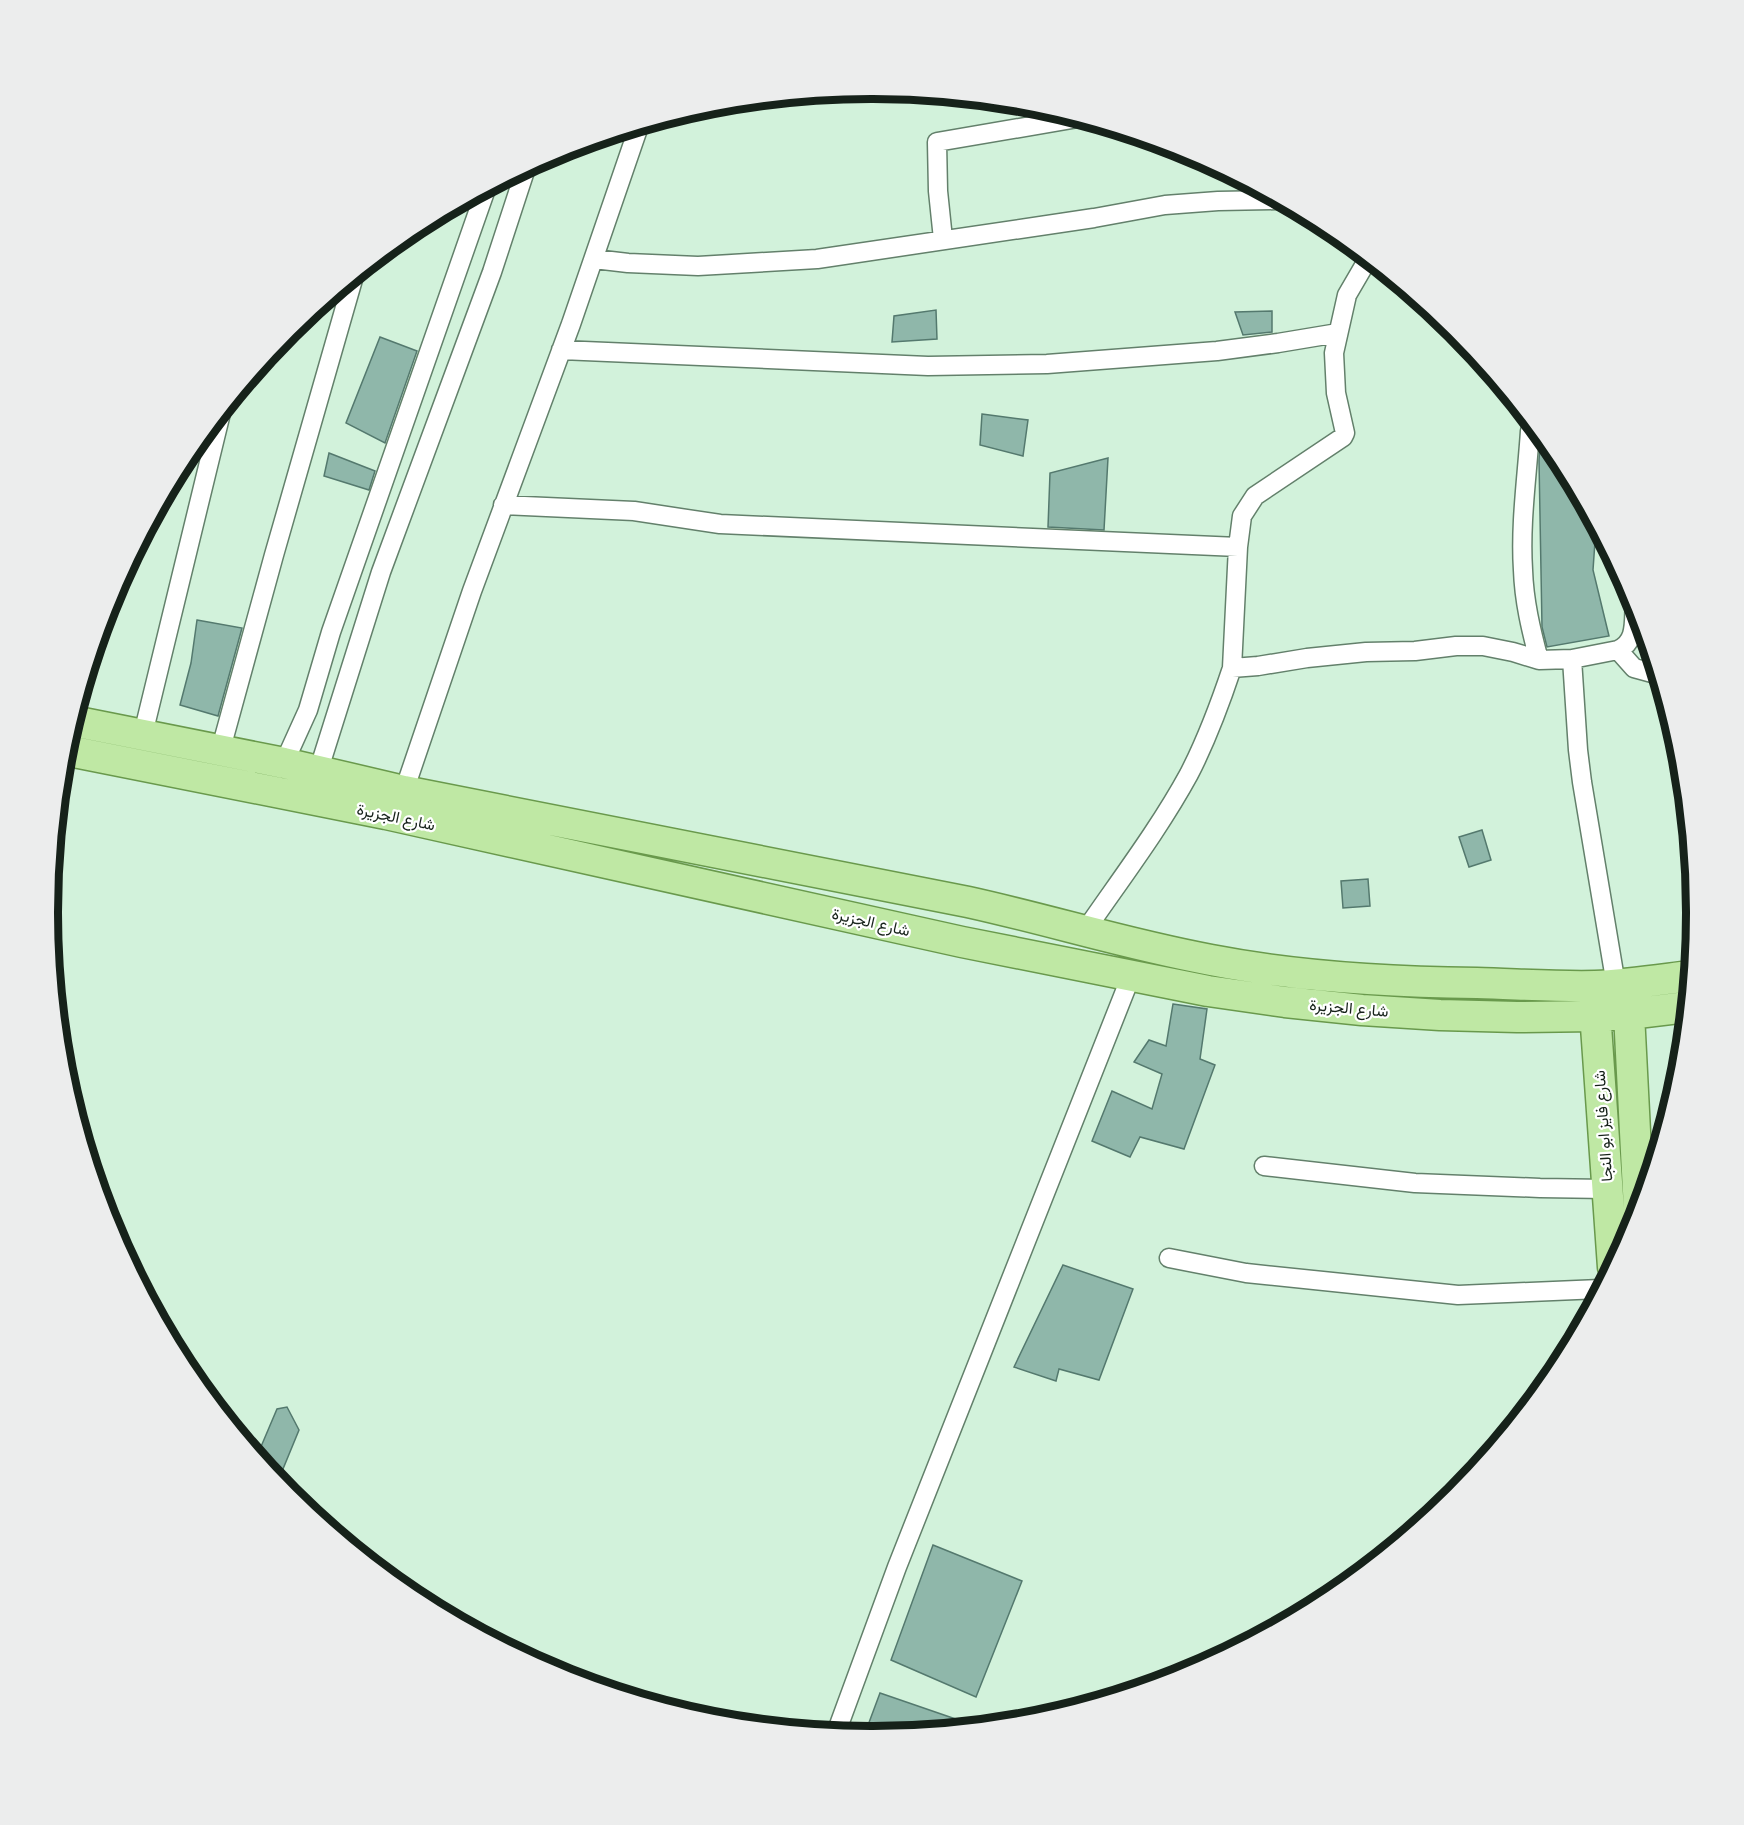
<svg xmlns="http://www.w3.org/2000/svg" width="1744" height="1825" font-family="Figtree,Vazirmatn,sans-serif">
  <rect width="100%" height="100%" fill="#d2f2db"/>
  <path fill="#8fb7aa" stroke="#54796e" stroke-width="1.5" d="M936,310l1,29 -45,3 2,-26z
    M1272,311v21l-29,3 -8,-23z
    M380,337l37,14 -32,92 -39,-20z
    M982,414l46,6 -5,36 -43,-11z
    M1541,435l16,20 39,72 -3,43 16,66 -62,11 -5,-20 -3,-167z
    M329,453l46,18 -6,19 -45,-14z
    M1108,458l-4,72 -56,-3 2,-54z
    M197,620l45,8 -24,88 -38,-11 11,-42z
    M1482,830l9,30 -22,7 -10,-30z
    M1368,879l2,27 -27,2 -2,-27z
    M1173,1004l34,5 -7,50 15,6 -31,84 -44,-12 -10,20 -38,-16 20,-50 40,18 10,-35 -28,-12 15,-22 17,6z
    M1063,1265l70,24 -34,91 -40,-11 -3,12 -42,-14z
    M287,1407l12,23 -21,51 -21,-25 20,-47z
    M933,1545l89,36 -46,116 -85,-37z
    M880,1693l96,33 -104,10h-8z"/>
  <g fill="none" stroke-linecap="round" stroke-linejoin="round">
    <defs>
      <path id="street" d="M943,239l-5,-48 -1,-49 141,-24
        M594,259l34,4 70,3 119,-7 277,-41 71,-13 53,-4 60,-1
        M561,350l367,16 119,-2 170,-13 61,-8 60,-10
        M1534,426l-4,5c-3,46 -10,93 -7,139 1,31 8,60 16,90l33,-1 46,-9c20,-9 15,-30 17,-49
        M503,505l131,6 86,13 518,23
        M1618,650l16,18 22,6
        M1572,659l6,91 4,32 34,203
        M1232,668l6,-121 4,-31 13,-20 88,-59 2,-4 -9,-40 -2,-40 13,-58 21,-36
        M143,734l78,-321
        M220,752l54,-197 80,-279
        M284,763l24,-53 23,-78 155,-443
        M318,772l63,-200 111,-300 34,-104
        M404,791l68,-200 99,-267 68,-198
        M1085,931c35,-51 74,-102 104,-157 17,-33 31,-70 43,-106l26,-2 49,-8 59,-6 49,-1 41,-5h27l30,6 26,8
        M1264,1166l151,17 125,5 67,1
        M1169,1258l77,15 212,22 142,-6
        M836,1733l61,-166 234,-591"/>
      <path id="primary" d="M73,721l211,42 120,28 564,111c82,18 161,43 243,58 88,17 177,22 266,23 39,1 79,4 118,3 32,-1 63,-6 95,-10
        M64,750l322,64 576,128 246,49 77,11 77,8 78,5 77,2 78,-1 34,-2 58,-7
        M1628,994l11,216
        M1594,998l19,269"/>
    </defs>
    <use href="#street" stroke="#63806b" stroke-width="21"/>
    <use href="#primary" stroke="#69994c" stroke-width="33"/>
    <use href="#street" stroke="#fff" stroke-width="18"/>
    <use href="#primary" stroke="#bfe8a4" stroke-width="30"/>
  </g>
  <g text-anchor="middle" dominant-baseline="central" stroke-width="4.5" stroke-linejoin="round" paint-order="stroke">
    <g font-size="16" fill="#16221a" stroke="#fff">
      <text transform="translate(396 817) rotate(12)">شارع الجزيرة</text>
      <text transform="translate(871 922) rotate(13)">شارع الجزيرة</text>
      <text transform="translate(1349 1008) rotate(5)">شارع الجزيرة</text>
      <text transform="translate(1603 1126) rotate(-94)">شارع فايز ابو النجا</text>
    </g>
  </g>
  <path d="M0 0H1744V1825H0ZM871 99H873A813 813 0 0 1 1686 912V913A813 813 0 0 1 873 1726H871A813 813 0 0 1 58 913V912A813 813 0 0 1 871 99Z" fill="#eceded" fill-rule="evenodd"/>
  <path fill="none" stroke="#16221a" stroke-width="8" d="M871 99H873A813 813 0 0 1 1686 912V913A813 813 0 0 1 873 1726H871A813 813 0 0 1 58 913V912A813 813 0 0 1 871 99Z"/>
</svg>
